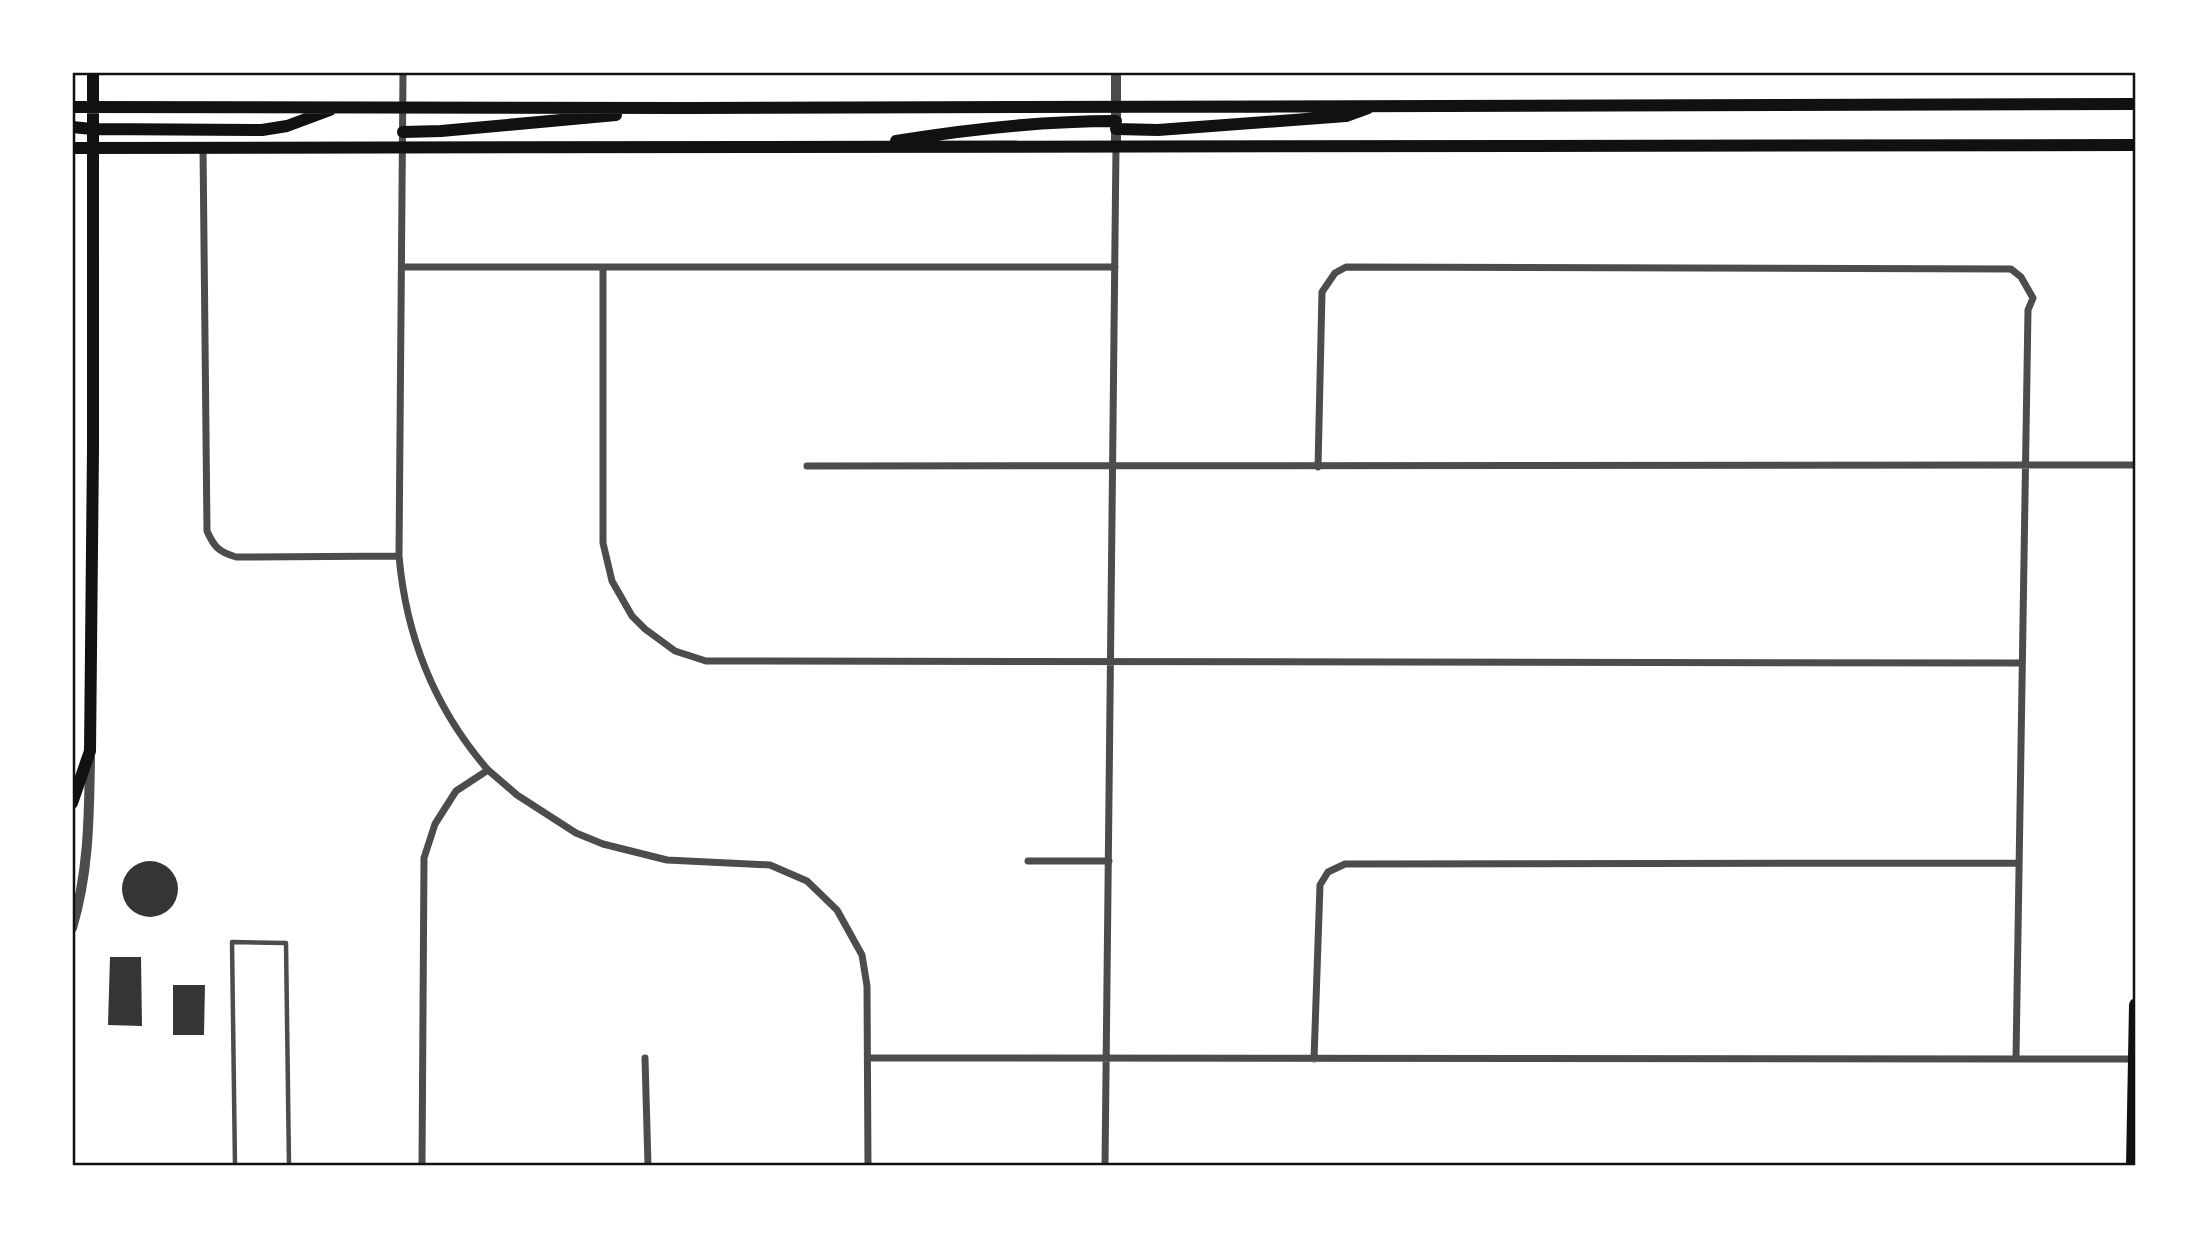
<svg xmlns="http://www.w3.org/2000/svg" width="2208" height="1238" font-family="Mulish,sans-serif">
  <rect width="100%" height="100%" fill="#fff"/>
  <path fill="#353535" d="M122 889a28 28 0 1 1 56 0a28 28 0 1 1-56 0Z
    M110,957h31l1,69 -34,-1z
    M173,985h32l-1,50h-31z"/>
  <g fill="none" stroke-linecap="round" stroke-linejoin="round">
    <path stroke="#4c4c4c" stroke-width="4.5" d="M235,1166l-3,-224 54,1 3,223"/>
    <path stroke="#4c4c4c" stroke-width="7" d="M403,72l-4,484c7,80 36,153 89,214l-32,21 -21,33 -11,34 -2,308
      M203,147l4,384c7,16 12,21 29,26l163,-1
      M402,267h713
      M603,267v276l9,38 20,35 13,13 30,22 31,10 1316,2
      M807,466l1329,-1
      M1318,467l4,-175 13,-19 11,-6 665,2 10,8 12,21 -5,12 -12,748
      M488,770l29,25 59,38 27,11 64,16 103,5 37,16 30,29 25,45 5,31 1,180
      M1028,861h81
      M645,1058l3,108
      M868,1058l1267,1
      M1314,1059l6,-174 8,-13 17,-8 674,-1
      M1105,1166l11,-1019"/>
    <path stroke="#4c4c4c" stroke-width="10" d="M1116,72v75
      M72,928c17,-56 17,-112 18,-170"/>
    <path stroke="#111" stroke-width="12" d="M72,107l618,1 1446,-4
      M72,127l20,2 170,1 25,-4 43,-16
      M1116,129l42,1 188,-14 22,-8
      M403,132l38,-1 175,-16
      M896,141c73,-12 146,-20 220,-20
      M72,148l2064,-3
      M72,803l18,-52 3,-303v-376"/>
    <path stroke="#111" stroke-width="14" d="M2133,1166l3,-161"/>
  </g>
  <rect width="2208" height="1238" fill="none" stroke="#ffffff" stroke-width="147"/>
  <rect x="74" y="74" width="2060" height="1090" fill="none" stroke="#111" stroke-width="2.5"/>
</svg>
